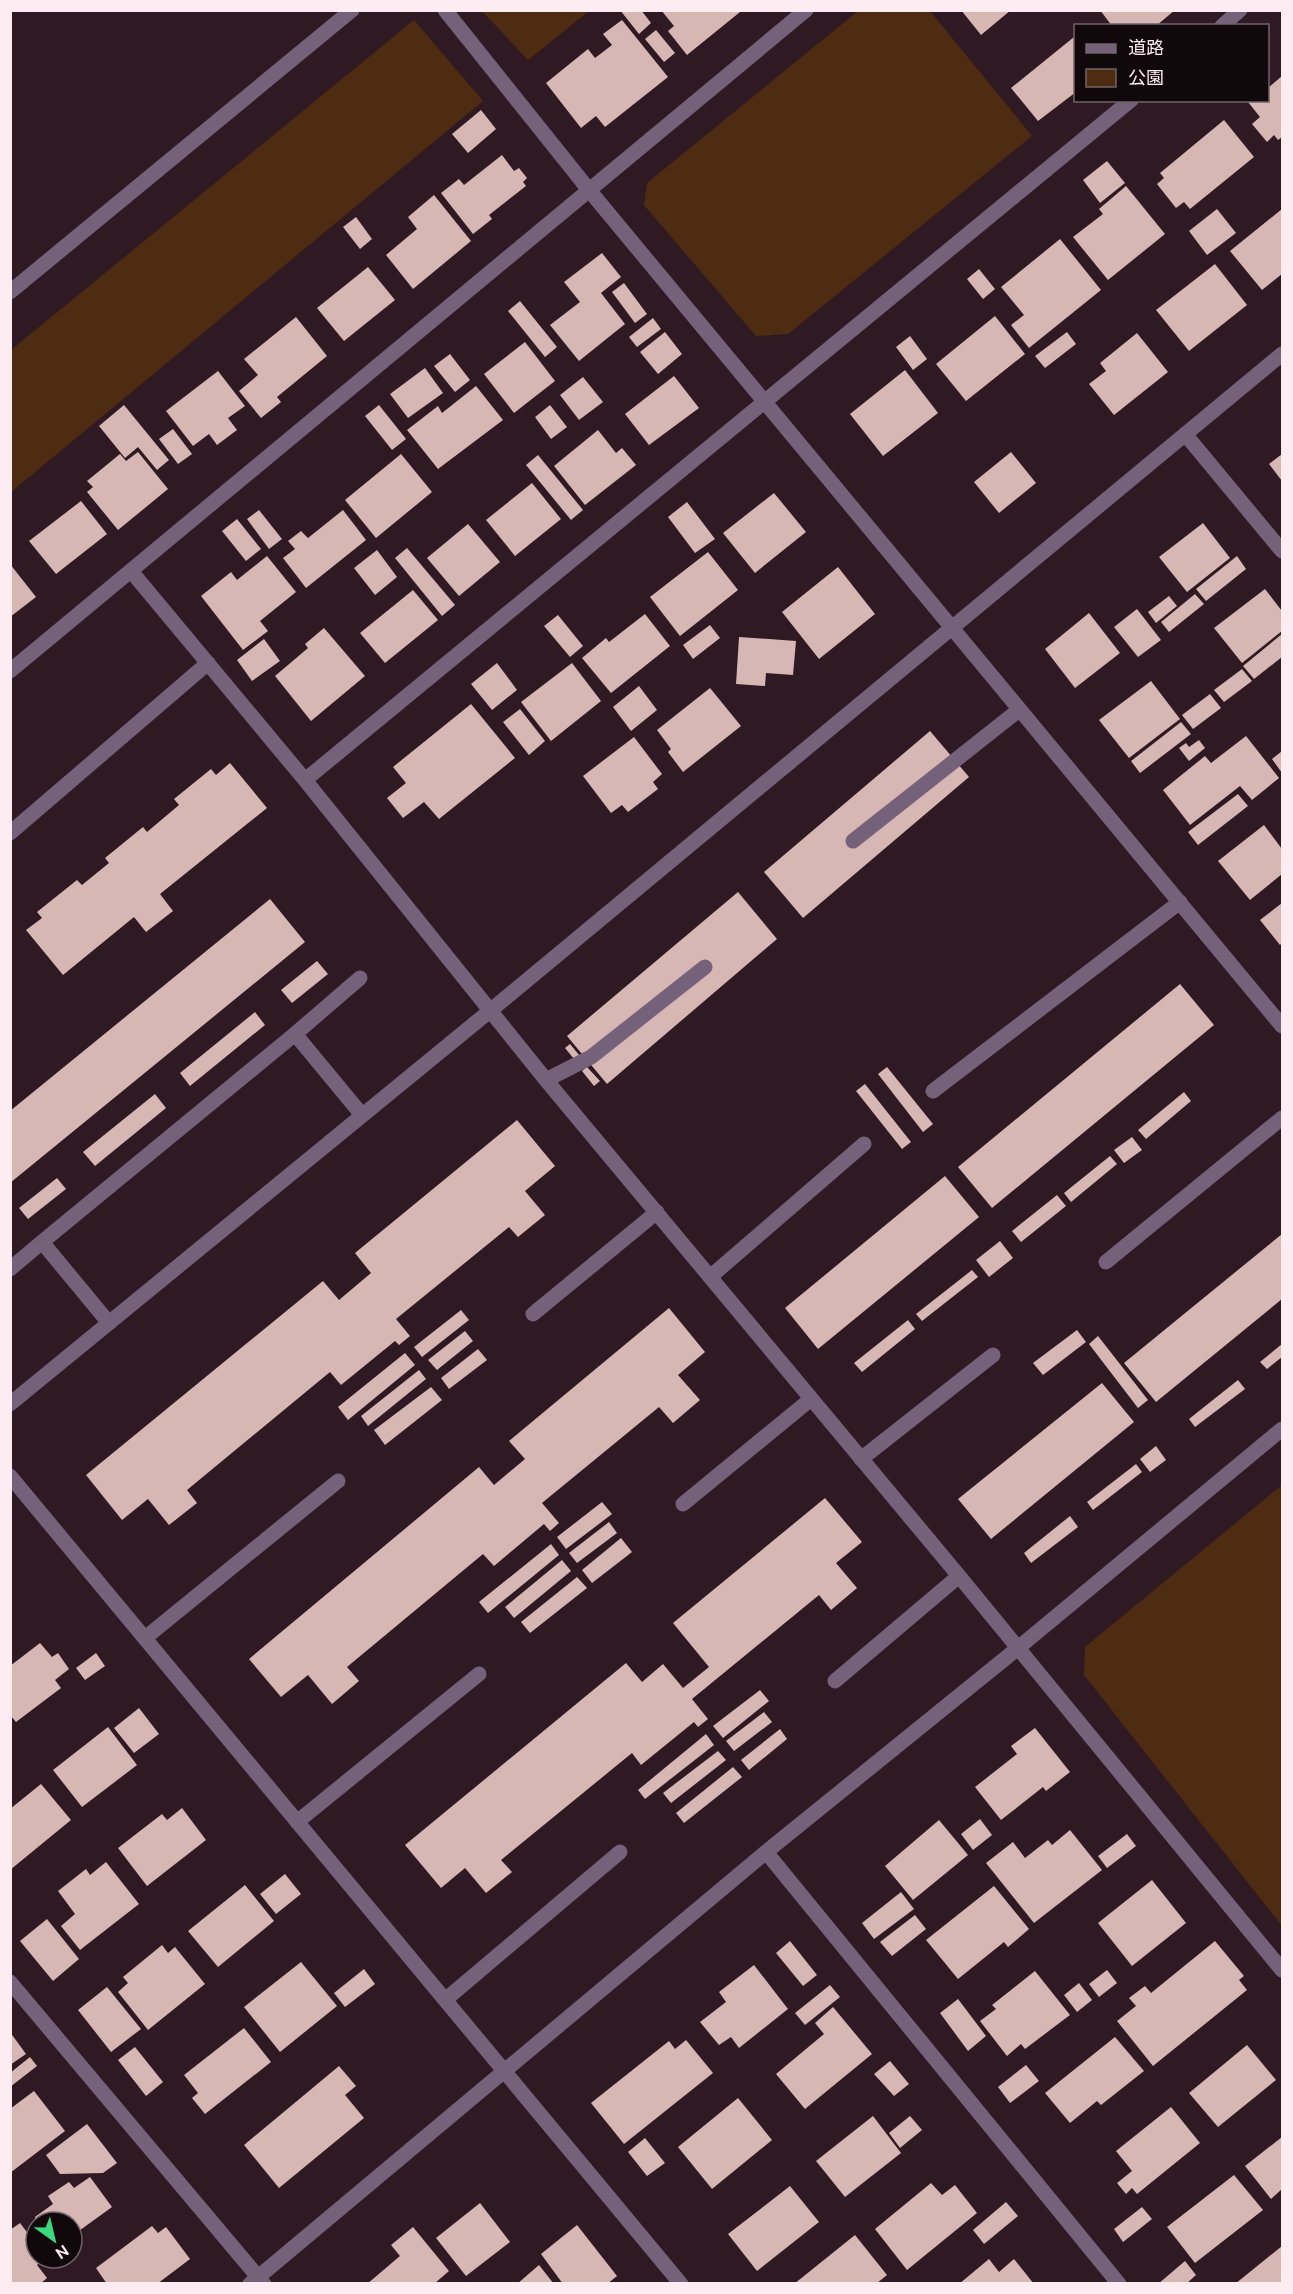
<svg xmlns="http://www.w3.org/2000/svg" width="1293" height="2294" font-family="Ubuntu,'Noto Sans JP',sans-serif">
  <rect width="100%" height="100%" fill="#2f1a23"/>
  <path fill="#4e2c11" d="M482,11h107l-61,49z
    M858,11h72l102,125 -244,198 -32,2 -112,-131 3,-22z
    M414,20l69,81 -472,391v-142z
    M1282,1485v441l-198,-251 1,-28z"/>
  <path fill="#d7b7b4" d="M620,10h21l10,13 -12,11z
    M661,10h77l2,2 -53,43 -19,-24 6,-5z
    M961,10h50l-30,25z
    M1100,10h75l-19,16h-44z
    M622,20l46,57 -63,50 -9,-11 -15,12 -35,-45 42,-34 7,9 17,-13 -9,-11z
    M656,30l19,23 -11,9 -19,-23z
    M1074,37l2,55 -38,29 -27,-33z
    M1282,76v61l-4,3 -4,-5 -7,7 -15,-18 8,-7 -12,-15 20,-2v-12z
    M481,110l15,19 -28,24 -16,-19z
    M1224,120l30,37 -64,52 -6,-7 -8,6 -19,-24 7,-6 -4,-5z
    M502,155l12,16 5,-3 8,10 -4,4 3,4 -37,29 3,4 -19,15 -32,-41 18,-14 5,6z
    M1107,161l18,22 -25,20 -17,-23z
    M1126,186l39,48 -57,46 -35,-43 30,-23 -4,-5z
    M434,195l37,46 -58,48 -27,-34 31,-26 -9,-12z
    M1217,209l19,24 -29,22 -18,-24z
    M1282,209v65l-20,16 -32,-39z
    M356,217l16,22 -12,10 -17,-22z
    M1060,239l41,51 -72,58 -18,-23 13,-10 -23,-28z
    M602,253l19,24 -20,16 24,31 -46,37 -29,-36 30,-23 -16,-20z
    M1215,264l32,41 -58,46 -33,-41z
    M368,267l27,33 -51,41 -27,-33z
    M979,269l16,20 -12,10 -16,-20z
    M624,283l23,31 -12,9 -23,-31z
    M520,301l37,46 -12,10 -37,-46z
    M995,316l30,38 -59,47 -30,-37z
    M296,317l31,39 -50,41 4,5 -20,16 -22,-27 19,-16 -14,-16z
    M653,318l8,11 -24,18 -8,-10z
    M665,332l17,22 -24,20 -18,-22z
    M1067,332l9,12 -31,24 -10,-12z
    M1137,333l31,39 -54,43 -25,-31 17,-13 -6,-8z
    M910,336l17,23 -14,11 -17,-23z
    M525,342l30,39 -41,32 -30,-39z
    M450,354l20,26 -15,12 -21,-26z
    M425,368l18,25 -35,25 -18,-24z
    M905,370l33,43 -55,43 -33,-42z
    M218,371l27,35 -17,12 9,12 -20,15 -8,-11 -16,12 -27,-35z
    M674,376l25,32 -50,37 -24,-31z
    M583,377l20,25 -24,18 -19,-25z
    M476,386l27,34 -65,49 -31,-39 31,-24 4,7z
    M124,405l45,55 -12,10 -19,-23 -13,11 -26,-32z
    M379,405l27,34 -14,11 -27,-34z
    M550,405l17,22 -16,12 -16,-22z
    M173,429l19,25 -14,10 -19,-25z
    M598,430l18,23 6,-5 14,17 -51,40 -31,-39z
    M138,452l30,37 -50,41 -31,-38 6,-5 -6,-6 33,-27 6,7z
    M1011,452l25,31 -37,30 -25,-31z
    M401,454l31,38 -56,46 -31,-38z
    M1282,454v27l-13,-17z
    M538,455l45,55 -12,10 -45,-55z
    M532,483l29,36 -46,37 -29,-36z
    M774,493l32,39 -51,41 -32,-40z
    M81,501l26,33 -51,40 -27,-33z
    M687,502l28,37 -20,14 -27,-36z
    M259,510l23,29 -13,10 -22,-30z
    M343,510l23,30 -60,48 -23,-30 12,-9 -7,-8 13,-10 7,7z
    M237,519l24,30 -15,12 -24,-30z
    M1203,523l27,35 -43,34 -28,-35z
    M468,524l32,38 -41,34 -32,-38z
    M407,548l48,57 -13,11 -47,-58z
    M377,550l20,27 -22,18 -21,-27z
    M708,552l30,38 -58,46 -30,-39z
    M267,556l29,36 -36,29 8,10 -25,19 -42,-54 30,-24 6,8z
    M1237,556l9,13 -40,32 -10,-12z
    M10,564l26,33 -26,20z
    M838,567l37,47 -56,45 -37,-47z
    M1265,589l17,22v20l-40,32 -28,-35z
    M413,590l25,30 -53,43 -25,-30z
    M1195,594l9,10 -35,28 -8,-10z
    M1169,596l8,10 -21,17 -8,-11z
    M1137,609l24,31 -23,17 -24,-30z
    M1089,613l31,40 -45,35 -30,-39z
    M645,614l25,32 -59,47 -29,-35 24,-20 3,4z
    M558,615l25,31 -13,11 -26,-31z
    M710,625l10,13 -27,21 -10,-14z
    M324,628l41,48 -54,45 -36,-45 33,-28 -3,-4z
    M1282,634v23l-28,22 -11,-13z
    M739,637l57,4 -3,34 -27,-2 -1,13 -29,-2z
    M264,639l16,22 -28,20 -15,-21z
    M497,663l20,27 -25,20 -21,-26z
    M572,663l29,38 -50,40 -30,-39z
    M1242,669l10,12 -28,21 -10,-12z
    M1151,681l29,38 -51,39 -30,-38z
    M639,686l18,24 -26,21 -18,-24z
    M710,688l31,38 -58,46 -15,-20 3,-3 -14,-19z
    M1210,694l11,14 -28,21 -11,-14z
    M471,704l44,54 -76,61 -15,-17 -21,16 -16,-20 19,-15 -13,-16z
    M520,709l25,32 -16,14 -26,-33z
    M1181,722l10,12 -51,39 -9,-12z
    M930,731l39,46 -166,141 -39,-46z
    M1246,736l33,42 -27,22 -12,-14 -50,39 -27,-35 42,-34 6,7z
    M634,737l28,37 -9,8 5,7 -30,23 -6,-7 -11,8 -28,-37z
    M1199,740l6,8 -16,13 -10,-13 7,-5 3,4z
    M1282,751v22l-10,-14z
    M230,763l37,45 -107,86 13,17 -27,21 -12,-15 -71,58 -37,-45 16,-12 -5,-6 40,-32 5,5 27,-22 -4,-5 38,-31 4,5 32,-27 -5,-6 37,-30 5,6z
    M1238,794l10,12 -50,39 -10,-13z
    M1264,825l18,24v25l-32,26 -32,-39z
    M738,892l39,47 -170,145 -40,-48z
    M270,899l35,43 -295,241v-72z
    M1282,903v40l-2,2 -20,-25z
    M317,961l11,13 -36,29 -11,-13z
    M1180,984l34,41 -222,183 -34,-41z
    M255,1012l10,13 -75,61 -10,-13z
    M570,1044l14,17 -5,4 -14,-17z
    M587,1067l13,14 -6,5 -12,-15z
    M887,1067l46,57 -10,8 -45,-58z
    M865,1084l46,58 -9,7 -46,-58z
    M1184,1092l7,9 -45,38 -8,-9z
    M155,1094l11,14 -71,58 -12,-14z
    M517,1120l38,46 -30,25 20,24 -27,22 -9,-10 -113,92 14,17 -11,9 -4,-4 -54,44 -11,-13 -143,118 10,13 -28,22 -21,-26 -26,21 -36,-45 237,-194 16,19 32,-27 -16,-20z
    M1132,1137l10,13 -18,13 -10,-13z
    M1110,1156l7,8 -46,38 -7,-9z
    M945,1176l34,41 -161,132 -33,-41z
    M57,1178l9,11 -38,30 -9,-11z
    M1057,1195l9,11 -45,36 -9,-11z
    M1282,1234v65l-126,103 -32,-39z
    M1000,1241l13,17 -24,19 -13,-17z
    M972,1270l6,7 -56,44 -6,-7z
    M669,1308l36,44 -27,23 22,25 -27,23 -14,-16 -117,96 17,20 -9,8 -6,-7 -50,42 -11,-12 -136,113 12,14 -27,23 -24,-29 -27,22 -32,-38 230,-192 15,18 31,-26 -16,-18z
    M461,1310l8,10 -47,37 -8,-10z
    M908,1320l7,9 -53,43 -8,-9z
    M1077,1330l9,12 -43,33 -10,-12z
    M465,1331l8,10 -36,29 -9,-10z
    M1098,1336l50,64 -10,8 -49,-64z
    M1282,1344v13l-15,12 -7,-7z
    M478,1349l9,11 -38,29 -8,-11z
    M405,1353l10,12 -67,55 -10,-13z
    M419,1370l7,9 -58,47 -7,-10z
    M1238,1380l7,9 -50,38 -6,-8z
    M1102,1383l32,39 -143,117 -33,-40z
    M431,1387l11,13 -57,45 -11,-15z
    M1156,1446l10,14 -16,12 -10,-13z
    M1136,1464l6,8 -49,38 -6,-8z
    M825,1498l37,44 -26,21 21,25 -26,22 -12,-15 -127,104 16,20 -10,8 -4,-5 -53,43 -9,-12 -131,107 11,12 -26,21 -21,-25 -24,20 -36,-43 221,-182 16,19 21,-18 20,24 26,-21 -36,-44z
    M602,1502l10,12 -46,35 -9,-12z
    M1070,1516l8,11 -47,36 -7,-10z
    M609,1522l8,11 -40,30 -8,-10z
    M621,1538l11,14 -40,31 -10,-13z
    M551,1544l8,11 -71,58 -9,-11z
    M562,1560l9,11 -57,47 -9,-11z
    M577,1577l10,11 -57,45 -9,-11z
    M40,1643l12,14 6,-4 11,16 -14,11 6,8 -45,34 -6,-7v-49z
    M96,1653l9,13 -20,14 -9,-12z
    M760,1690l9,11 -46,37 -10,-12z
    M139,1708l20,26 -25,19 -20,-25z
    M764,1712l8,10 -38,29 -8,-10z
    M108,1727l29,38 -55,42 -29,-37z
    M1035,1728l35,44 -24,19 -3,-4 -42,33 -26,-33 42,-33 -6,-8z
    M780,1729l7,10 -38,31 -8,-10z
    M706,1734l8,11 -69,54 -7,-9z
    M718,1751l8,9 -55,43 -8,-10z
    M733,1767l9,10 -58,46 -8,-10z
    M41,1784l30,36 -61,50v-61z
    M182,1808l24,32 -59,46 -29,-38 44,-34 5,6z
    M980,1819l12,16 -19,15 -12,-16z
    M939,1820l29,35 -55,45 -28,-34z
    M1070,1830l32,40 -68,53 -48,-60 27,-21 12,16 23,-18 4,5z
    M1127,1834l9,12 -29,22 -9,-12z
    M106,1862l33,42 -59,46 -19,-24 14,-12 -17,-23 28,-22 4,6z
    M285,1874l16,20 -25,20 -16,-20z
    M1152,1880l34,43 -54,43 -34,-43z
    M245,1885l29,36 -56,46 -30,-36z
    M994,1886l35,43 -21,18 -4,-5 -46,37 -32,-39z
    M901,1892l13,17 -40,30 -12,-16z
    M915,1915l11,14 -34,27 -12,-14z
    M47,1919l32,40 -26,22 -33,-40z
    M790,1941l27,34 -14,11 -27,-33z
    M1215,1941l29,35 -5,4 8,10 -94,76 -36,-45 19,-15 -7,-8 16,-12 6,7z
    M162,1945l6,8 7,-6 30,37 -57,46 -30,-38 10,-9 -5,-6z
    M301,1962l36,44 -57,46 -36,-45z
    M754,1965l34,44 -49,39 -8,-11 -12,8 -19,-23 26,-20 -7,-10z
    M364,1969l11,15 -30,23 -11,-14z
    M1107,1970l10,13 -18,14 -10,-13z
    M1035,1971l35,44 -45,34 -4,-5 -14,12 -27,-35 16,-12 -4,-4z
    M1079,1983l13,17 -15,12 -13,-17z
    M830,1985l10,12 -35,28 -10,-12z
    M107,1987l34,42 -30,23 -33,-42z
    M958,1999l28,37 -18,15 -28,-38z
    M833,2007l39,47 -67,55 -29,-35 48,-40 -9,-11z
    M244,2028l27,34 -66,52 -13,-16 6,-5 -14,-18z
    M10,2032l16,22 -16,11z
    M1115,2037l29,34 -43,34 -4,-4 -27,22 -25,-30z
    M686,2040l27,33 -89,71 -33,-41 78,-62 6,8z
    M1247,2045l29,35 -58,47 -29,-34z
    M135,2047l28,35 -17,14 -28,-36z
    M30,2057l7,9 -27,21v-14z
    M890,2061l19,23 -15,12 -20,-22z
    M1026,2065l13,16 -29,22 -12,-16z
    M339,2066l17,20 -11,9 19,23 -85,70 -35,-43z
    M34,2091l31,40 -55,42v-64z
    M738,2098l34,42 -60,49 -34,-42z
    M1171,2107l29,36 -63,51 -5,-6 -6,6 -9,-11 15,-12 -16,-20z
    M873,2116l28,37 -56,44 -29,-36z
    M910,2116l12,14 -22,18 -11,-15z
    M87,2124l30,39 -14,10 -43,1 -14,-19z
    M1282,2137v52l-11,10 -26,-33z
    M645,2138l20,25 -18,13 -19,-24z
    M1234,2175l29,35 -68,53 -28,-36z
    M90,2177l22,30 -40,29v-14h-37v-5l18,-13 -5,-8 21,-14 5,6z
    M931,2183l11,12 13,-10 22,28 -70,57 -32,-41z
    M790,2186l29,36 -62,49 -29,-37z
    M1006,2202l12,14 -34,28 -11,-14z
    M480,2203l30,39 -44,34 -30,-38z
    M1142,2207l10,12 -29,23 -9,-13z
    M20,2223l16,21v14h8l-7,7 10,13 -7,6h-30v-54z
    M577,2225l40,51 -10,8h-44l-22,-30z
    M152,2226l6,7 8,-6 24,32 -33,25h-50l-11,-16z
    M413,2227l36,44 -15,13h-67l33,-28 -9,-11z
    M855,2235l32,40 -11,9h-82z
    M1282,2246v38h-47z
    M989,2259l10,13 15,-13 20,25h-75z
    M1185,2261l11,14 -10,9h-28z
    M539,2265l15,19h-37z"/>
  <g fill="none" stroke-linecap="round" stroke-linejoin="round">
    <path stroke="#75617a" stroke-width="15" d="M445,10l144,180 693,836
      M1222,26l18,-16
      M10,292l342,-282
      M1185,434l97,117
      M131,571l174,209 241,300 413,496 323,394
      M10,671l796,-661
      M305,780l826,-680
      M10,833l198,-170
      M853,841l166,-131
      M295,1034l65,-56
      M546,1080l45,-23 114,-90
      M933,1091l247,-189
      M1106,1262l176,-144
      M10,1269l32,-27
      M710,1277l154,-133
      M533,1314l124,-102
      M109,1323l-67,-81 253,-208 67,81
      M10,1404l481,-394 791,-656
      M861,1459l132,-104
      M10,1476l671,808
      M683,1504l128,-105
      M145,1638l193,-157
      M835,1681l124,-105
      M297,1822l182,-148
      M766,1852l353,432
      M10,1982l254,302
      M445,2000l175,-148
      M250,2284l516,-432 252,-204 264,-219"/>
  </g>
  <rect width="1293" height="2294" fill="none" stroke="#fdedf3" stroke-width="24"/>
  <rect x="1074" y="24" width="195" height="78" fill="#11080c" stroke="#6f6468" stroke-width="1.5"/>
  <rect x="1086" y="44" width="30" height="9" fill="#75617a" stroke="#6f6468" stroke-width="1.5"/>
  <text x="1128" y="54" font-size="18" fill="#fdedf3">道路</text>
  <rect x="1086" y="69" width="30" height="18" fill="#4e2c11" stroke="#6f6468" stroke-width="1.5"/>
  <text x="1128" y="84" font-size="18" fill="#fdedf3">公園</text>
  <g transform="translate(54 2240) rotate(146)"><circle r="28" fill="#11080c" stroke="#6f6468" stroke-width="1.5"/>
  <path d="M0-4.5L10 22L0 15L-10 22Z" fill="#3dd77e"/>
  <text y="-9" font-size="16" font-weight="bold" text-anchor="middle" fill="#fdedf3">N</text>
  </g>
</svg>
